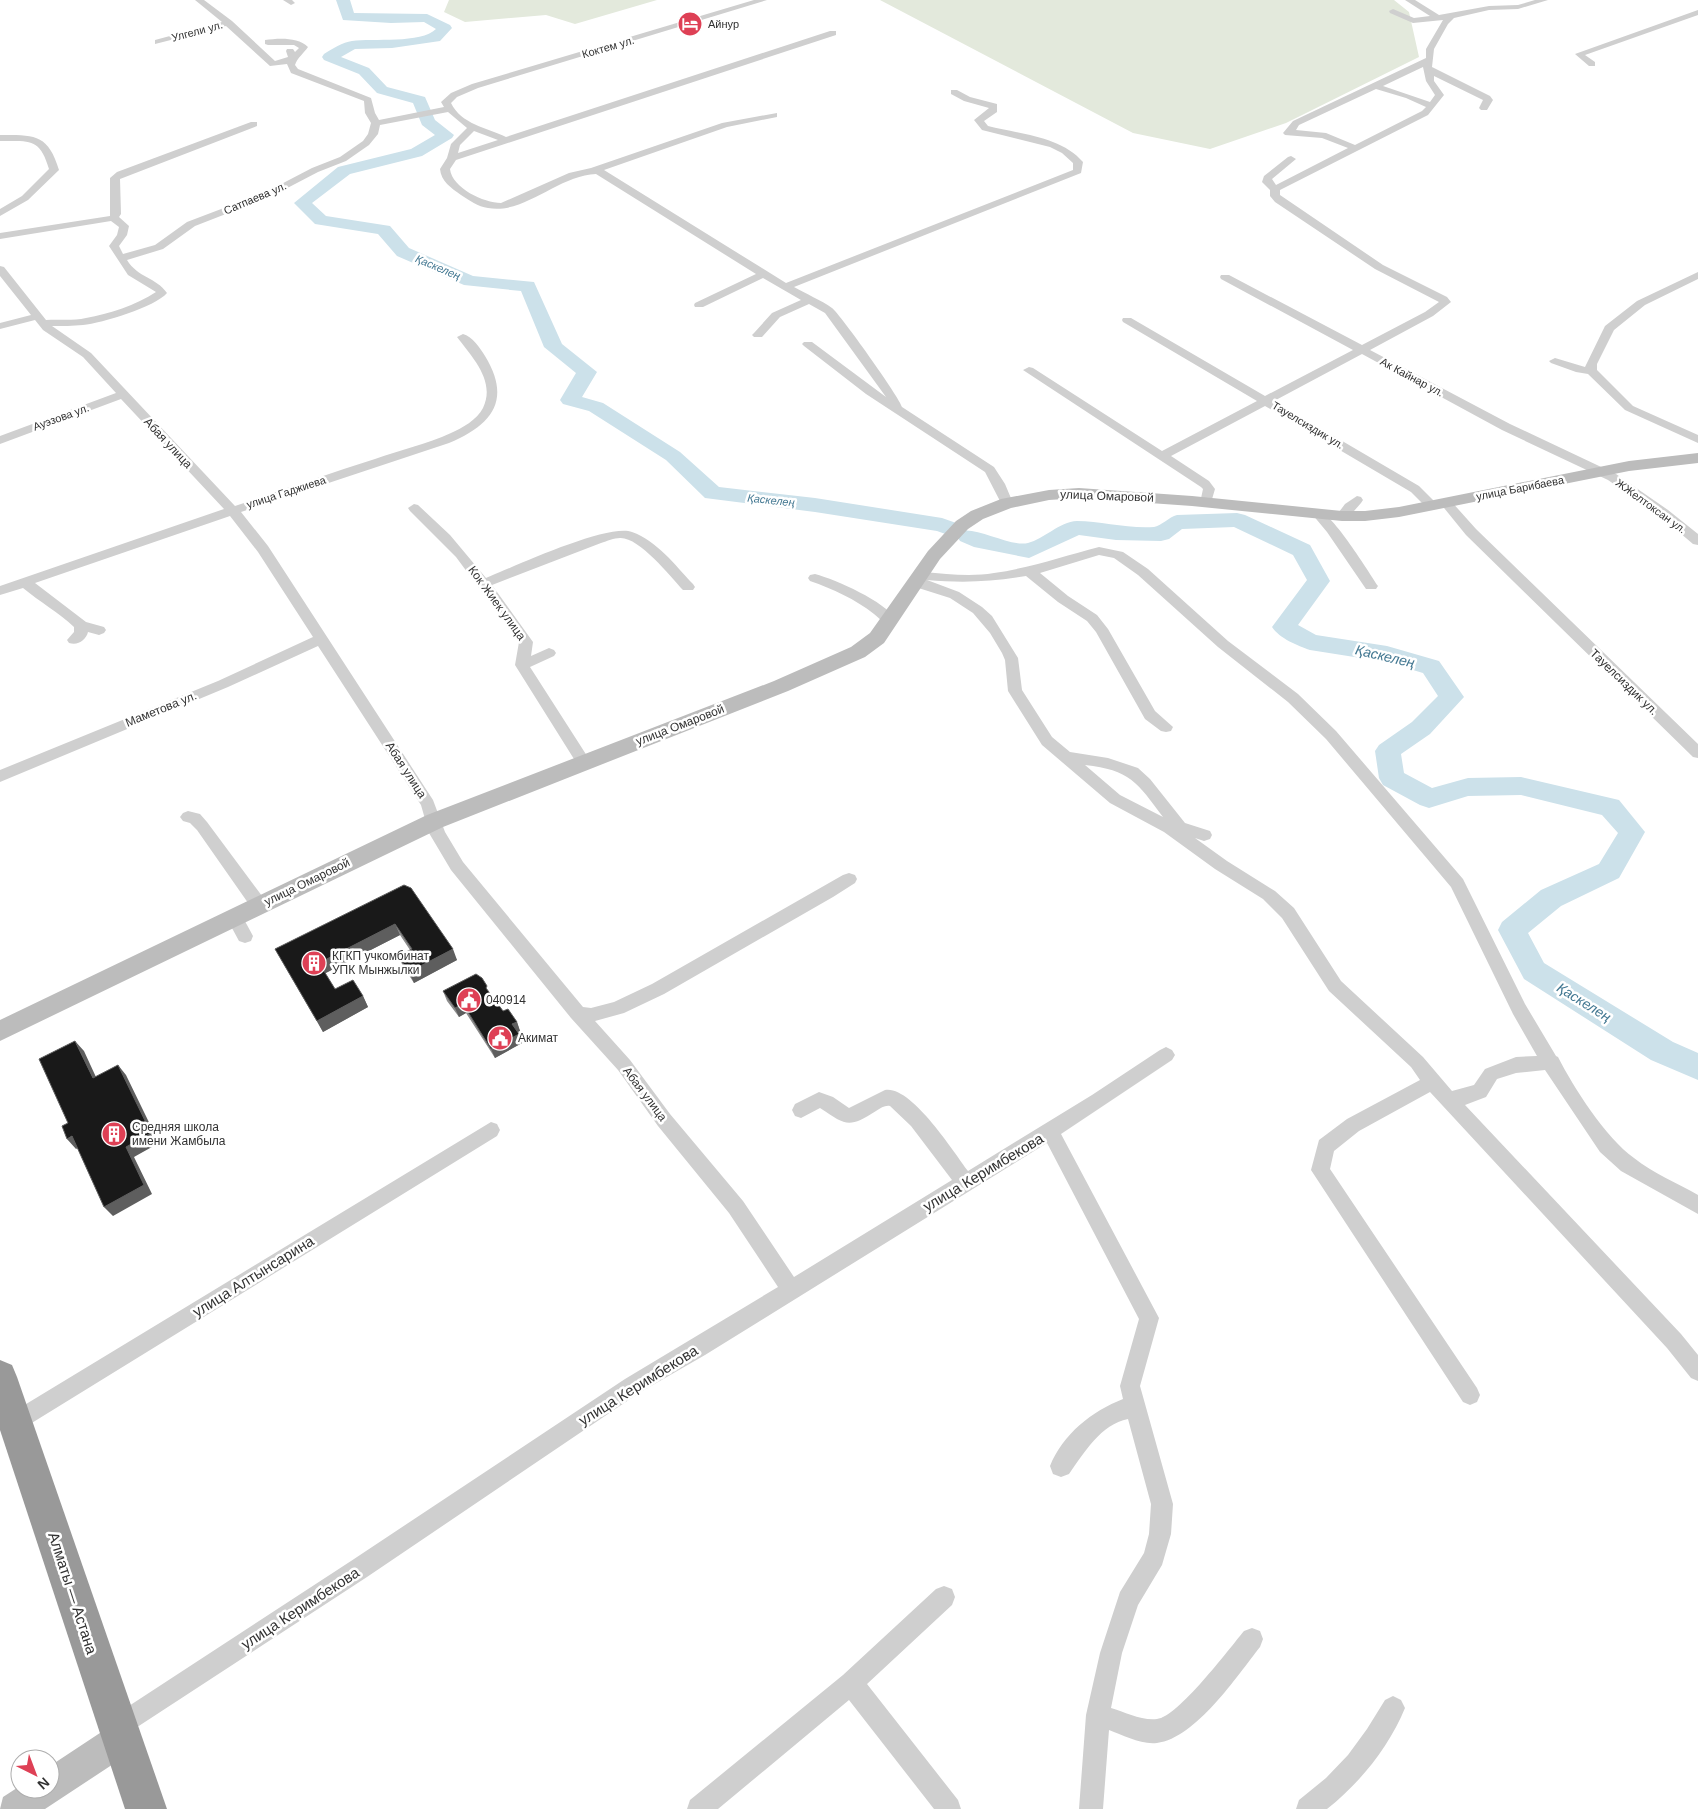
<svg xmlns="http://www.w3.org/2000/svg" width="1698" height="1809" font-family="Arial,sans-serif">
  <rect width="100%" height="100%" fill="#fff"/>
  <path fill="#e3e9dc" d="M449,0h208l-82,24 -29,-9 -81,7 -21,-10z
    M880,0h514l15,12 10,45 -133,66 -76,26 -77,-16z"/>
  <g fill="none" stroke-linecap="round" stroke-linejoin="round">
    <path fill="#cce1ea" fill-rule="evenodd" d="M336,0h14l4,13 73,1 23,11 2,3 -12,13 -48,7 -37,1 -14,8 28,11 18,19 38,10 10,23 19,15 -2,3 -30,18 -72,18 -38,29 14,13 64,10 19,22 64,28 61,6 28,62 35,28 -15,25 21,6 77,49 39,35 96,11 127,20 17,6 3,5 -1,2c17,-4 49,16 67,12 16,-4 31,-21 49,-22 24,0 51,8 77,6 7,-1 15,-10 23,-12l60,-2 8,2 65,30 20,36 -32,44 18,10 71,11 52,15 25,36 -34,37 -29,20 3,19 28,15 36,-10 53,-1 98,23 26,32 -26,46 -58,28 -33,27 16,30 129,79 25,11v27l-47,-20 -127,-81 -26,-49 4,-8 39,-32 58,-26 19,-31 -16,-18 -81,-20 -53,1 -39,12 -9,-3 -37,-20 -4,-7 -4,-27 4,-6 33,-23 26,-26 -15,-23 -37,-11 -76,-12c-12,-4 -31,-12 -38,-23l35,-47 -14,-25 -59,-28 -52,2 -13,10 -8,2 -45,-1 -37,-5 -50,23 -55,-11 -14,-6 -3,-5 1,-2 -7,2 -14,-5 -122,-19 -110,-14 -39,-38 -77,-49 -26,-7 -3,-4 16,-27 -32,-26 -23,-56 -57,-6 -67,-29 -19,-22 -63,-10 -21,-21 44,-36 73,-18 24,-14 -13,-10 -9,-22 -36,-10 -18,-19 -35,-14 -2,-3 2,-3c8,-5 19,-12 28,-13 21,-3 69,3 84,-12l-12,-7 -33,1 -48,-3z"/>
    <path fill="#cfcfcf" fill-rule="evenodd" d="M195,0h9l28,21 43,40 13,-4 -2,-6 1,-2h6l2,3 4,-4 -5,-3h-26l-3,-1v-4c14,-2 33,-3 43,7 -4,6 -11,11 -13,18l3,4 73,29 4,15 4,7 65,-13 -3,-5 10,-9 21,-9 282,-84h13l-289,88 -21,9 -6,6c10,21 36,25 55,34l324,-106h6v4l-380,125 -6,9c2,19 34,34 51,34l68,-30 22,-5 131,-45 55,-10v4l-50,10 -123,43 182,113 287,-113v-7l-11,-10 -12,-6 -68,-17 -8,-10 15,-12 -25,-7 -13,-7v-4h6l13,7 27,7v8l-13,9 4,5c31,8 73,10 95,36l-2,11 -287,114c12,7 27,13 38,21 8,6 68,90 70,99l92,60 11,17 8,19 -6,4 -6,-4 -16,-31 -119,-78 -62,-48 -2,-2 2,-2h8l74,55 -61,-84 -16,-9 -29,13 -18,20h-8l-2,-2 2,-2 18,-20 29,-13 -38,-22 -60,29h-8l-1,-2 1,-2 61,-29 -160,-100c-37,1 -72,41 -108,34 -10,-1 -19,-8 -27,-13 -10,-7 -20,-14 -21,-26l7,-11 4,-14 16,-16 -19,-16 -68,13 -2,9 -9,11 -23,16 -28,11 -46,24 -77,30 -32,23 -36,11c11,18 29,17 40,33 -12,14 -65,30 -84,32 -10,1 -21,1 -31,1l39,27 144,153c46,-16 93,-32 140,-47 25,-9 52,-15 76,-26 11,-5 26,-13 32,-25 13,-27 -11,-51 -26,-71l6,-3c9,2 17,14 22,22 27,44 7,69 -36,87l-208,69 27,34 165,254 12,32 18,30 120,145 8,1 23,-6 38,-18 191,-109 6,-2 6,2 2,4 -2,4 -22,14 -169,97 -40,19 -29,8 35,39 40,54 73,87 51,76 158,-97 -41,-54 -21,-20c-5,-1 -9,2 -14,5 -28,18 -30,14 -56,-3l-19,10 -6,-2 -3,-6 3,-6 24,-12 14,5 16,11 36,-18c26,-5 68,61 83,81l124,-76 68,-45 6,-3 6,3 3,5 -3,5 -111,74 98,184 -19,68 33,118 -2,30 -9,31 -24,40 -16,48 -11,55c14,4 31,13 46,11 21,-2 72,-70 87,-88l8,-3 8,3 3,8 -3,8c-23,29 -64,91 -103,96 -16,2 -34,-8 -48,-13l-6,79h-24l7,-94 14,-62 20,-61 24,-39 5,-19 2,-30 -23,-85c-27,5 -44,34 -59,55l-8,3 -8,-3 -3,-8c13,-32 42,-55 73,-67l-3,-13 19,-67 -92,-176 -342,212 -66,38 -272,184 -242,158 -8,4 -8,-4 -4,-8 4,-8 242,-158 274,-182 153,-92 -49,-74 -71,-87 -40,-56 -47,-52 -120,-148 -22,-37 -8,-28 -103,-159 -90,41 -228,95v-12l218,-89 95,-44 -55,-85 -28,-36 -195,67 51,39 18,5 2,3 -2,3 -5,2 -11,-3c-2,8 -10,14 -19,11l-2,-3 7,-8v-5c-16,-15 -34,-25 -51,-39l-23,7v-9l224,-77 -103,-110 -121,45v-8l116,-43 -33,-36 -40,-27 -8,-10 -35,9v-6l31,-8 -31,-39v-10l4,1 42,53c13,-1 27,1 40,-2 23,-4 50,-13 70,-26l-28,-17 -19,-29 8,-11 2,-8 -8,-6 -111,18v-6l110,-17v-38l7,-6 134,-50h6v4l-137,53 1,35 -2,3 10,9 -2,9 -8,11 4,8 32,-9 32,-23 79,-30 46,-24 28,-11 23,-16 5,-7 3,-11 -6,-10 -1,-12 -73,-28 -4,-9 -17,2 -44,-40 -71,18v-4l67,-18zM474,131l24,9 -40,13 2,-8z
      M283,0h9l3,3 -4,2z
      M1405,0h10l24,15 50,-9 29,-1 17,-5h13l-30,9 -29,1 -35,8 -6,6 -14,25 -2,18 58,29 3,4 -6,10h-6l-2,-2 4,-8 -49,-24v5l10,14 -16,20 -148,75v5l103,70 64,32 4,5 -18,14 -63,34 140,74 106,50 52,36 30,24v11l-5,-1 -33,-28 -52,-36 -106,-50 -140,-76 -88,47 145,85 17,17 2,3 -2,3h-8l-17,-17 -146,-86 -94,50 38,25 6,8 -5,17h-8l-2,-3 3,-14 -2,-2 -178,-117 6,-3 4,1 129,83 95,-50 -134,-79 -1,-2 1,-2h8l134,78 88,-46 -132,-71 -1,-2 1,-2h8l133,70 63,-33 14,-10 -64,-33 -100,-67 -5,-6v-6l-8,-8 2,-6 24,-19 3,-1 5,3 -24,20 4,6 72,-37 -26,-10 -37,-3 -2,-2 10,-12 133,-63v-9l17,-29 -30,3 -23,-10 -1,-2 4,-2 21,9 16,-2zM1423,67l3,14 9,14 -5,7 -47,-16zM1376,89l30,9 20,9 -4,4 -67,34 -29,-12 -30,-3 3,-5z
      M1698,10v5l-113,40 10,7v4h-6l-14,-12z
      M0,135c35,0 48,-1 59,35l-31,30 -28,16v-7l22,-13 27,-27c-9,-31 -19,-28 -49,-28z
      M1698,272v7l-53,26 -31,25 -17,34v6l36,36 65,29v8l-73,-33 -37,-36 -12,-2 -25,-9 -2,-2 6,-3 30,9 20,-41 32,-25z
      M1357,496l4,1 2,3 -2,3 -14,16h-10l-1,-3 9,-12z
      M1446,499l4,1 26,29 222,215v14l-5,-1 -227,-222 -26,-32z
      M414,504l4,1 32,30 36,43c27,-11 122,-55 146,-46 25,9 43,33 61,52l2,3 -2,3h-10c-13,-14 -44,-53 -63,-52 -6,0 -13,3 -19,5l-109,42 41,57 -2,14 18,-8 5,2 2,3 -2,3 -24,11 59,92 2,4 -2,4 -5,1 -5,-1 -64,-102 4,-23 -63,-85 -46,-46 -2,-3z
      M1318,510c15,4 50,61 60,76l-2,3h-10l-39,-57 -15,-18z
      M1099,547l24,5 25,17 80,72 70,53 38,37 127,148 62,125 31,52 2,1c16,31 47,80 76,101 19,15 43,25 64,37v19l-77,-43 -21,-19 -55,-82 -29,3 -19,6 -11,18 -21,8 216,229 17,21v26l-7,-3 -24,-30 -237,-256 -71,39 -25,20 -4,18 147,219 3,7 -3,7 -7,3 -7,-3 -152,-232 8,-30 28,-21 73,-39 -9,-13 -82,-76 -47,-73 -19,-19 -48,-30 -51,-37 -54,-29 -68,-58 -34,-54 -3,-31 -3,-7 -12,-20 -17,-20 -23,-15 -41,-13 -2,-3 2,-3h10l-2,-3 2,-3 5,-1c23,2 47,5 70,1 36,-5 70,-17 105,-26zM1099,555l15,3 24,17 80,72 70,55 38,37 125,148 62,127 24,42 -21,1 -31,12 -11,16 -22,6 -29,-34 -82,-76 -47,-73 -19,-17 -48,-30 -32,-23 9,3 6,-2 2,-4 -2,-4 -25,-8 -35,-44 -12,-11 -30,-10 -38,-6 -18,-15 -30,-47 -4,-32 -26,-42 -10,-9 -23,-15 -32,-12c35,3 64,2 99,-4l32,26 29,19 9,11 49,87 16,12 5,1 5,-1 2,-4 -18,-16 -47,-82 -11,-14 -29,-19 -28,-23zM1085,765c45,5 52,17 78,52l-43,-22z
      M815,574c22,6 69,27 82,46l-2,3c-9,3 -14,-3 -21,-9 -19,-15 -41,-25 -64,-33l-2,-3 2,-3z
      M188,811l12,3 7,8 58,78 2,5 -2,5 -6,1 -6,-1 -56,-80 -7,-7 -7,-2 -3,-4 3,-4z
      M234,911l6,1 13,24 -2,5 -6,2 -6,-2 -13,-24 2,-5z
      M491,1122l6,2 3,6 -3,6 -475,293 -7,3 -7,-3 -3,-7 3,-7z
      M944,1586l8,3 3,8 -3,8 -85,79 91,116 3,9h-27l-85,-109 -131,109h-31l3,-9 153,-125 93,-86z
      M1393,1696l8,4 4,8c-16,39 -45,75 -78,101h-31l3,-9 27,-22 22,-23 19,-26 18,-29z"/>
    <path fill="#bcbcbc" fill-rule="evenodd" d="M1698,453v10l-69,8 -230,46 -34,4h-23l-150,-15 -113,-8 -30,2 -38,8 -28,11 -15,10 -28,30 -56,84 -19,14 -77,34 -345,136 -443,214v-21l427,-205 347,-134 77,-34 19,-14 58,-82 28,-30 15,-10 30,-12 48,-9 30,-2 113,8 150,15h23l34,-4 230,-46z
      M121,1723l12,4 4,12 -4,12 -88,58h-45l3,-12 17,-11v3h30v-23l59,-39z"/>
    <path fill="#999" fill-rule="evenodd" d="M0,1360l12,5 5,12 150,432h-42l-125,-379z"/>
  </g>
  <path fill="#8c8c8c" d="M411,888l46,72 -43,23 -11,-17 -5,-10 12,-6 -10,-15 -75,38 10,16 28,7 5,11 -45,25 -48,-83z
    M443,991l46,1 14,19 14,11 3,9 -3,1 5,11 -27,15 -29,-45 -7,4 -12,-16z"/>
  <path fill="#5e5e5e" d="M395,924l5,11 -76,39 -5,-11z
    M453,949l4,11 -43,23 -5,-11z
    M363,996l5,11 -45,25 -6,-11z
    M463,1004l3,9 -7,4 -4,-9z
    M517,1022l3,9 -5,2 -3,-9z
    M519,1034l3,9 -27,15 -4,-9z
    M75,1041l9,10 17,37 -8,-10z
    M118,1065l8,10 33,68 -25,14 18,37 -39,22 -9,-9 22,-60z
    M72,1136l9,10 -5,3 -9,-10z"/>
  <path fill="#191919" stroke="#5e5e5e" d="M404,885l7,3 42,61 -44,23 -11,-16 14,-7 -17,-25 -76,39 16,26 18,-9 10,16 -46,25 -42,-72z
    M476,974l6,4 5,8 -1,2 17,23 5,-2 9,13 -5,2 7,10 -28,15 -28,-45 -8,4 -12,-17z
    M75,1041l18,37 25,-13 33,68 -25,14 18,38 -40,22 -32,-71 -5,3 -5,-13 6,-3 -29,-64z"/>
  <defs>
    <symbol id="hotel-disc" viewBox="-11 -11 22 22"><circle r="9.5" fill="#de4055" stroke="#fff"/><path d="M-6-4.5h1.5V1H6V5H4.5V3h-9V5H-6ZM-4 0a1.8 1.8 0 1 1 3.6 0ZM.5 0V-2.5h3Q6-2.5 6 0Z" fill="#fff"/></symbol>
    <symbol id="building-disc" viewBox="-11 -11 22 22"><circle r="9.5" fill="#de4055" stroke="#fff"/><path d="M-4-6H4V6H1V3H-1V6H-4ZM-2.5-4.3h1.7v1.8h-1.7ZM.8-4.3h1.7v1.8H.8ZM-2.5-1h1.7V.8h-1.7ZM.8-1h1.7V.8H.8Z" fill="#fff"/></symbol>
    <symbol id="civic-disc" viewBox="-11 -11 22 22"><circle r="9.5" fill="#de4055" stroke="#fff"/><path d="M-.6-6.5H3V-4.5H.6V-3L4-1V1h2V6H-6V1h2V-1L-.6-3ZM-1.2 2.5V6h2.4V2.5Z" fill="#fff"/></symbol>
  </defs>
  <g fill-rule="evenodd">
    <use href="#hotel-disc" x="676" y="10" width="28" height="28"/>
    <use href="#building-disc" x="300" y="949" width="28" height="28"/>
    <use href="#civic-disc" x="455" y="986" width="28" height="28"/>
    <use href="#civic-disc" x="486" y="1024" width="28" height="28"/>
    <use href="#building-disc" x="100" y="1120" width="28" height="28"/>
  </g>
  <g text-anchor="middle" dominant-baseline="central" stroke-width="5" stroke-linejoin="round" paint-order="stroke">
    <g font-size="11" fill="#323232" stroke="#fff" text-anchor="start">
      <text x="708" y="24">Айнур</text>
    </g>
    <g font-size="11" fill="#323232" stroke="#fff">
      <text transform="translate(197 31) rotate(-15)">Улгели ул.</text>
      <text transform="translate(608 47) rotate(-16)">Коктем ул.</text>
      <text transform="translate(255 198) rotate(-23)">Сатпаева ул.</text>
      <text transform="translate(1412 377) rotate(28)">Ак Кайнар ул.</text>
      <text transform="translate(61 417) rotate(-20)">Ауэзова ул.</text>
      <text transform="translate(1308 425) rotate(31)">Тауелсиздик ул.</text>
      <text transform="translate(1520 488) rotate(-11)">улица Барибаева</text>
      <text transform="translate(286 492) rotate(-18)">улица Гаджиева</text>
      <text transform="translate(1651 506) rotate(36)">ЖЖелтоксан ул.</text>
    </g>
    <g font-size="11" font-style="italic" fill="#437892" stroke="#fff">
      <text transform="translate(438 267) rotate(23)">Қаскелең</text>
      <text transform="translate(771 500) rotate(6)">Қаскелең</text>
    </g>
    <g font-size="12" fill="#323232" stroke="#fff">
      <text transform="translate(168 443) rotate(47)">Абая улица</text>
      <text transform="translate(1107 496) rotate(2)">улица Омаровой</text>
      <text transform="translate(497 603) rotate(54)">Кок Жиек улица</text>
      <text transform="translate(1624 682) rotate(44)">Тауелсиздик ул.</text>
      <text transform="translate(161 709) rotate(-22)">Маметова ул.</text>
      <text transform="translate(680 725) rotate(-21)">улица Омаровой</text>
      <text transform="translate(406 770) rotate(57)">Абая улица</text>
      <text transform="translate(307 882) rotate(-26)">улица Омаровой</text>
      <text transform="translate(645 1094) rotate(53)">Абая улица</text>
    </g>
    <g font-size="12" fill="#323232" stroke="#fff" text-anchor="start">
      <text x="332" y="956">КГКП учкомбинат<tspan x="332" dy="14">УПК Мынжылки</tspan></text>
      <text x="486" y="1000">040914</text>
      <text x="518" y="1038">Акимат</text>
      <text x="132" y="1127">Средняя школа<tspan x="132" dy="14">имени Жамбыла</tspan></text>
    </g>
    <g font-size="14" font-style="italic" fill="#437892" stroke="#fff">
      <text transform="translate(1385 656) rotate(13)">Қаскелең</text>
      <text transform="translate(1584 1002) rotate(32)">Қаскелең</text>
    </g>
    <g font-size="15" fill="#323232" stroke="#fff">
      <text transform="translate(983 1172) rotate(-31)">улица Керимбекова</text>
      <text transform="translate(253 1276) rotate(-32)">улица Алтынсарина</text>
      <text transform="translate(638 1385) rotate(-32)">улица Керимбекова</text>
      <text transform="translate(73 1593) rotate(72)">Алматы — Астана</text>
      <text transform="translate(300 1608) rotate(-33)">улица Керимбекова</text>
    </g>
  </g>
  <g transform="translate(35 1774) rotate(138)"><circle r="24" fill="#ffffff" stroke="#adadad"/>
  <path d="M0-4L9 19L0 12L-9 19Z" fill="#de4055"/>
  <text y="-8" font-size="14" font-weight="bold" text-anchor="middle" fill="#323232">N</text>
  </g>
</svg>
